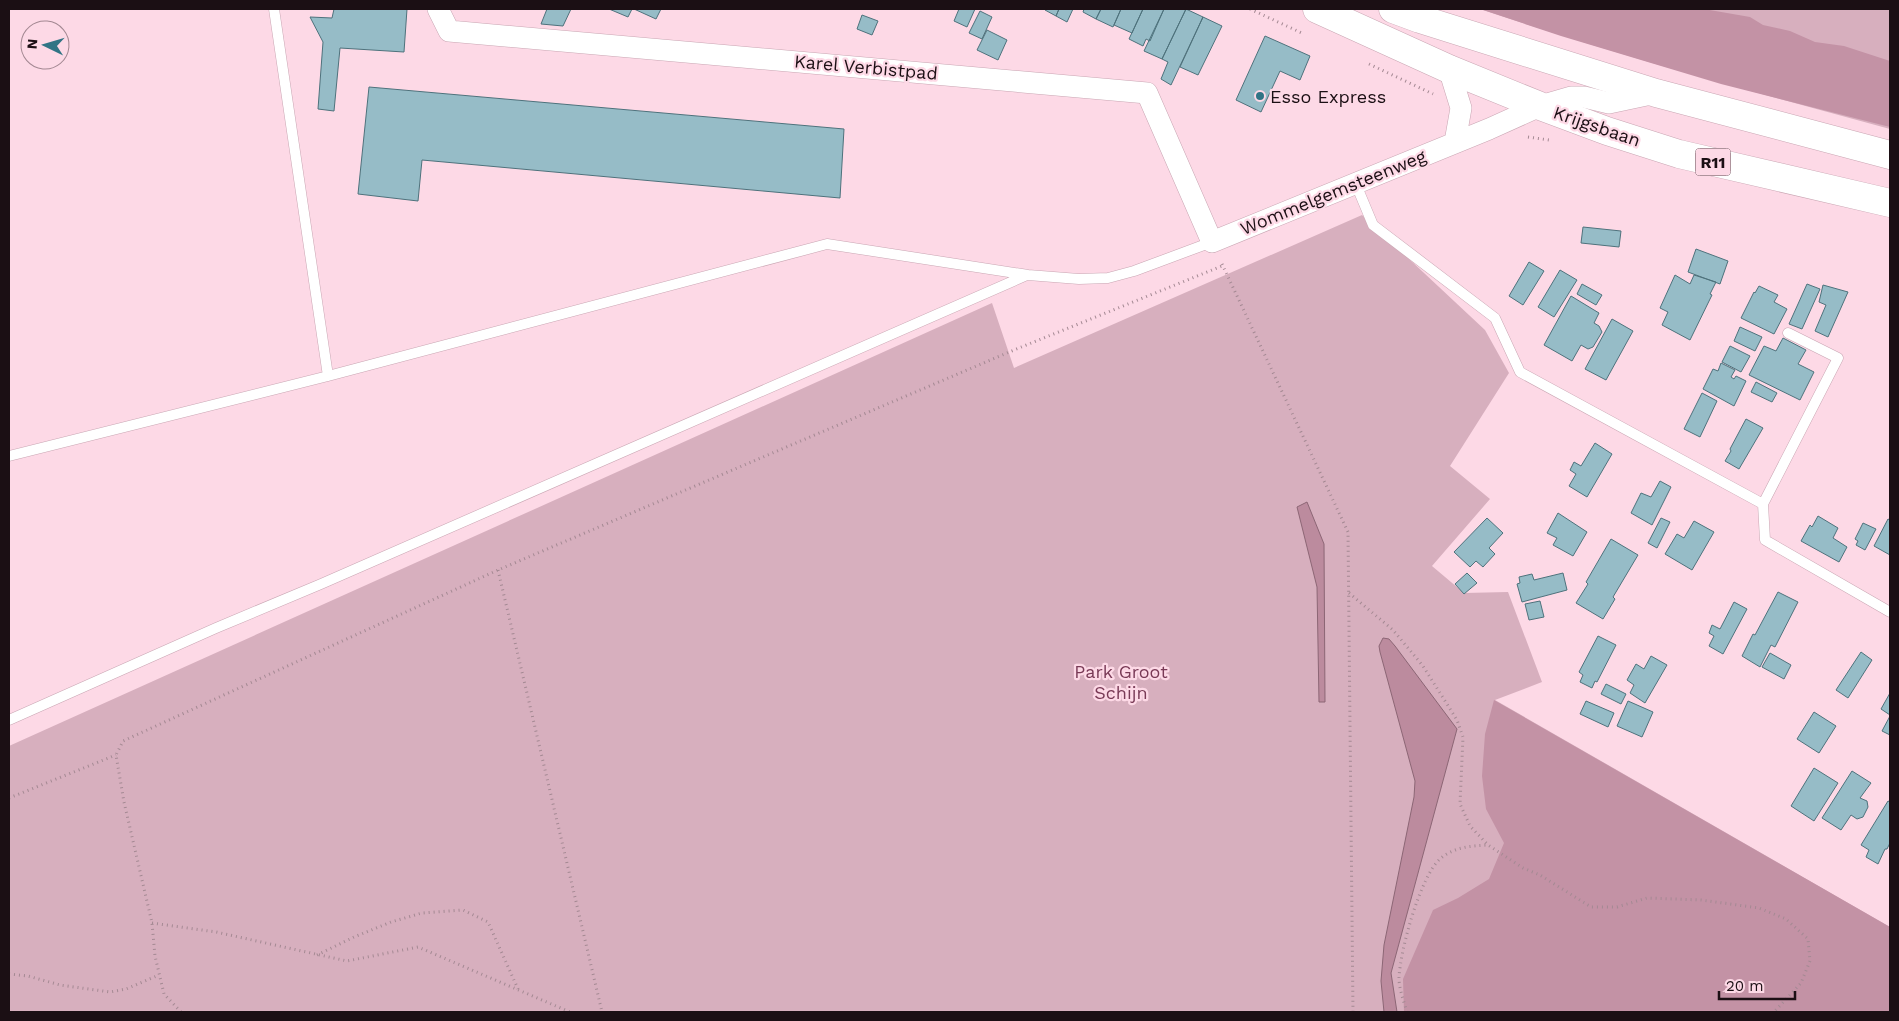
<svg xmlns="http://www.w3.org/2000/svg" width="1899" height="1021" font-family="'Work Sans',sans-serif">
  <rect width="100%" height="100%" fill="#fdd9e6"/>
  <path fill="#d7afbe" d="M1480,9h410v120c-138,-37 -275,-75 -410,-120z
    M1362,215l123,115 24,43 -59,93 40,33 -58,67 32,27 44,-1 34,90 -47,18 395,227v85h-1881v-266l983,-443 22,65z"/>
  <path fill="#c392a5" d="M1480,9h224l46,8 13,8 27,6 25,11 29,4 46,15v66l-169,-43 -160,-48z
    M1494,700l396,227v85h-486l-1,-33 30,-69 25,-12 31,-19 15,-36 -18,-34 -4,-33 3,-42z"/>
  <path fill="#bc8b9e" stroke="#8c6675" d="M1307,502l17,42 1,158h-6l-2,-115 -20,-80z
    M1383,638l6,1 6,7 62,83 -66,244 6,39h-13l-3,-31 3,-36 30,-148 1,-16 -35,-129 -1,-6z"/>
  <path fill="#96bcc7" stroke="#4e727c" d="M334,9h73l-3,43 -64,-4 -6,63 -16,-2 5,-67 -13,-25 22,1z
    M547,9h24l-8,17 -22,-2z
    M609,9h23l-4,8z
    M634,9h27l-5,10z
    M959,9h16l-8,18 -13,-6z
    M1045,9h14l-3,7 -11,-6z
    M1059,9h14l-6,13 -11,-6z
    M1084,9h17l-5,10 -13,-7z
    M1101,9h20l-8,18 -17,-8z
    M1121,9h22l-11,24 -18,-8z
    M1143,9h21l-14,32 -4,-2 -3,7 -14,-7z
    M1164,9h22l-24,50 -18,-8z
    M1186,9l17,8 -32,68 -10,-6 7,-17 -6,-3z
    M980,11l12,6 -10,22 -13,-6z
    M862,15l16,6 -6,14 -15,-6z
    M1203,17l19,9 -24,49 -18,-8z
    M987,30l20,10 -9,20 -21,-10z
    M1265,36l45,20 -10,24 -20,-9 -19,41 -25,-12z
    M369,87l475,42 -4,69 -418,-38 -4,41 -60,-7z
    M1583,227l38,4 -2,16 -38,-4z
    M1696,249l32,12 -8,23 -32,-12z
    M1529,262l15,9 -21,34 -14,-9z
    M1560,270l17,10 -23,37 -16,-10z
    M1675,275l15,9 4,-9 22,7 -6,12 2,1 -22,45 -28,-15 6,-13 -8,-4z
    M1582,284l20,11 -6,10 -19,-11z
    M1807,284l13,5 -18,40 -13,-5z
    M1823,285l25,7 -20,45 -13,-6 11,-26 -7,-3z
    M1759,286l19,9 -4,7 13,7 -13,25 -33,-16 13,-26 1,1z
    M1571,296l28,17 -5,10 5,3 3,6 -9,15 -5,2 -7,-4 -9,16 -28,-16z
    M1612,319l21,12 -27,49 -21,-11z
    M1740,327l22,10 -7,14 -21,-10z
    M1783,338l23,12 -8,14 16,8 -14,28 -51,-25 15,-29 12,5z
    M1730,346l20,10 -9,16 -19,-10z
    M1721,363l14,7 -4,7 3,2 2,-3 10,5 -12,25 -31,-17 10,-20 5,2z
    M1756,382l21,11 -5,9 -21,-10z
    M1702,393l15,8 -17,36 -16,-8z
    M1746,419l17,9 -24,41 -14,-8 6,-10 -1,-2z
    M1595,443l17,11 -25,43 -18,-11 7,-12 -6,-4 4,-8 7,4z
    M1660,481l11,6 -19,38 -21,-12 10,-20 10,4z
    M1558,513l29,19 -14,24 -20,-11 4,-7 -10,-5z
    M1818,516l20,12 -5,10 14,9 -8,15 -38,-21 9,-16 2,2z
    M1487,518l16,15 -14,15 6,6 -12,13 -7,-6 -6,6 -16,-15z
    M1661,518l9,4 -13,26 -9,-5z
    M1888,519l2,1v35l-16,-9z
    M1694,521l20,11 -22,38 -27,-16 12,-20 7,4z
    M1863,523l13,6 -11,21 -9,-5 2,-4 -3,-2z
    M1611,539l27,16 -25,42 2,2 -12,20 -27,-16 12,-19 -2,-2z
    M1467,573l10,10 -13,11 -9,-10z
    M1563,573l4,17 -45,12 -5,-18 3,-1 -1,-6 13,-3 2,6z
    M1778,592l20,10 -23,45 -4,-2 -11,22 -18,-11 11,-22 2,1z
    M1540,601l4,16 -15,3 -4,-16z
    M1734,602l13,7 -24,45 -14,-8 5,-10 -5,-3 3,-8 8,4z
    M1598,636l18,9 -19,37 -2,-1 -3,7 -12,-6 3,-7 -4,-3z
    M1861,652l11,8 -24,38 -12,-8z
    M1770,653l21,12 -7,14 -22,-12z
    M1651,656l16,9 -22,38 -15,-10 4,-8 -7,-5 9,-16 8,5z
    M1606,684l20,10 -5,10 -20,-10z
    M1890,693v22l-9,-6z
    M1586,701l28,12 -6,14 -28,-13z
    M1628,701l25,11 -11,25 -25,-11z
    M1814,712l22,14 -17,27 -22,-14z
    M1890,716v19l-8,-4z
    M1814,768l24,15 -24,38 -23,-15z
    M1852,771l19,12 -11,15 7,3 1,6 -5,10 -6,2 -6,-4 -10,15 -19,-12z
    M1888,801l2,1v41l-3,6h-2l-7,15 -12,-7 3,-7 -8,-5z"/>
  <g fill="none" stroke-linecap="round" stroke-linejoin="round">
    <defs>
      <path id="service" d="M274,9l54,367 499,-132 201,31 51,4 29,-1 26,-7 78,-29
        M1355,182l18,43 122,93 25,54 243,132 2,36 125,72
        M9,456l319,-80
        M1763,504l75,-146 -50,-25
        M9,720l207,-92 105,-44 706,-309"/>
      <path id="minor" d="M438,9l11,22 698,62 65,149 277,-113 51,-23 31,-9h13l25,6 47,-10
        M1449,69l12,39 -6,34"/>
      <path id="primary" d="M1317,9l132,60 91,37 67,25 72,23 211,49
        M1393,9l27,10 236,74 234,62"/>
    </defs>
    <use href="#service" stroke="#c9a6b3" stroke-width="11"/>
    <use href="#minor" stroke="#c9a6b3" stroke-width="22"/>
    <use href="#primary" stroke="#c9a6b3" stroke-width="29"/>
    <path stroke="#a48993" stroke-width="3" stroke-dasharray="1 4" stroke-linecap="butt" d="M1250,9l54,25
      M1369,64l64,30
      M1528,137l21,3
      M1222,264l126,268 5,480
      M498,570l104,442
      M1349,593l44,37 30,36 34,54 6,17 -3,67 10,22 18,19 35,23 17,7 51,32h26l30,-9 54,2 58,8 27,11 22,20 2,22 -9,22 -27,29
      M9,798l107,-43
      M152,923l64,9 131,29 71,-14 152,65
      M317,955l37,-18 37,-15 31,-9 41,-3 25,12 30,67
      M9,974l19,2 32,9 50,7 16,-3 33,-14
      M181,1012l-17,-18 -9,-38 -3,-33 -28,-121 -8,-47 7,-14 375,-171 516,-220 208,-84
      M1407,1012c-3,-10 -8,-23 -8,-34 1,-27 21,-101 41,-119 14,-12 30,-13 47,-14"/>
    <use href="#service" stroke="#fff" stroke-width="10"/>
    <use href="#minor" stroke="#fff" stroke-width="21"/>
    <use href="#primary" stroke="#fff" stroke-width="28"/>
  </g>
  <circle fill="#317485" stroke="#fdd9e6" stroke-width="2" cx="1260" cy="96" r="5"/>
  <g text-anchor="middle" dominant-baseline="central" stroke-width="4.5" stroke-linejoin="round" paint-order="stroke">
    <rect fill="#fdd9e6" stroke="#5f4c53" stroke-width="1" x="1695.5" y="148.5" width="35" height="27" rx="4"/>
    <g font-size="16" font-weight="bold" fill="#1b0f14">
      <text x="1713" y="162">R11</text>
    </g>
    <g font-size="18" fill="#1b0f14" stroke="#fdd9e6">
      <text transform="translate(866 67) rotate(5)">Karel Verbistpad</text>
      <text transform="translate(1597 126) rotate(19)">Krijgsbaan</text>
      <text transform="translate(1333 192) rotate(-22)">Wommelgemsteenweg</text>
    </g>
    <g font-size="18" fill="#1b0f14" stroke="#fdd9e6" text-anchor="start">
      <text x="1270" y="96">Esso Express</text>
    </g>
    <g font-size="18" fill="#793a56" stroke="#fdd9e6">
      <text x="1121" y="671">Park Groot<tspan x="1121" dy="21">Schijn</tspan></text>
    </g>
  </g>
  <rect width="1899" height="1021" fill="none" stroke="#1b0f14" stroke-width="20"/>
  <g transform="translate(45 45) rotate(275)"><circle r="24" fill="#fdd9e6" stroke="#a38892"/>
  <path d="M0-4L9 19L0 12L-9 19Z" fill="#317485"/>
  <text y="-8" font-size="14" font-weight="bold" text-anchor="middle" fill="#1b0f14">N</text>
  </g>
  <path d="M1719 991v8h76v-8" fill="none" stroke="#1b0f14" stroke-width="2.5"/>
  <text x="1726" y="991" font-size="15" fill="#1b0f14" stroke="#fdd9e6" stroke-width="4" paint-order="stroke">20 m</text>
</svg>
